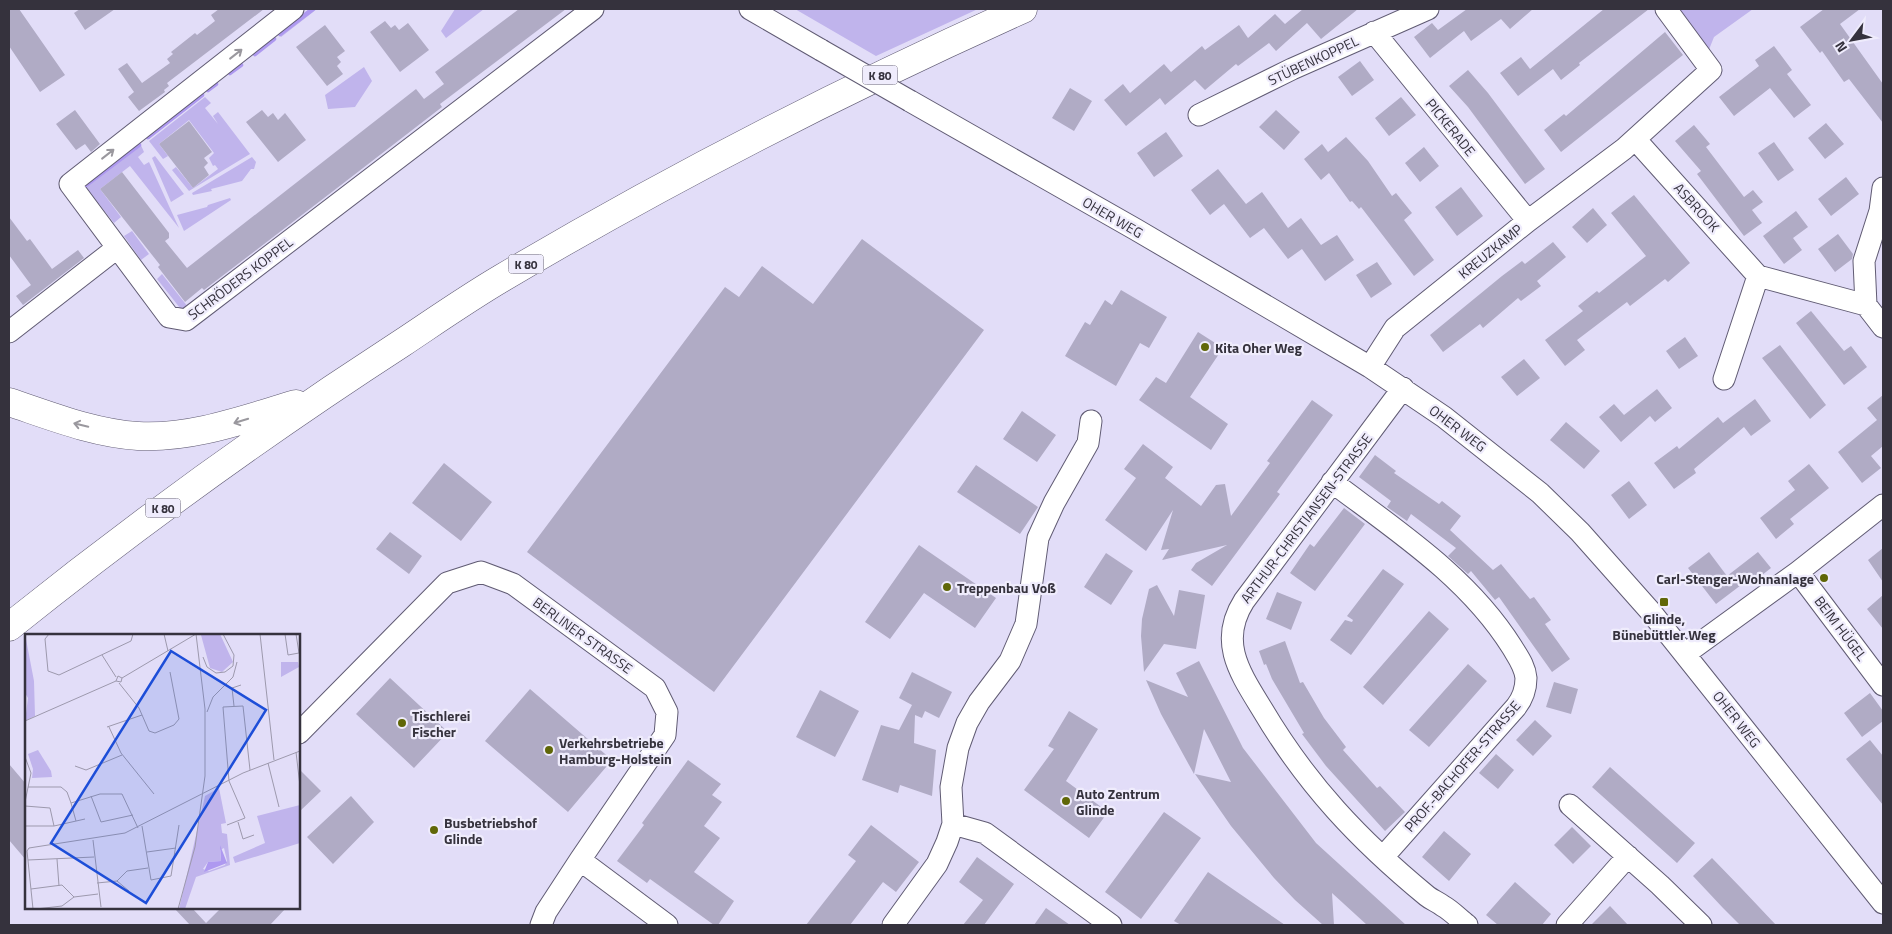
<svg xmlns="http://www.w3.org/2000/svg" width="1892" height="934" font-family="'Titillium Web',sans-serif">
  <rect width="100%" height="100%" fill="#e2ddf8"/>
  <path fill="#c0b4ec" d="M309,9h8l-36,28 -3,-4z
    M455,9h29l-38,29 -5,-7z
    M795,9h183l-102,47z
    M1679,9h74l-39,28 -6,15z
    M364,67l8,14 -17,26 -27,2 -3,-14z
    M201,92l3,4 -55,43 -3,-3z
    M205,97l6,6 -6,5 13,16 -5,-8 5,-4 32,42 -61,37 -17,-21 4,-3 17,21 25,-19 -3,-4 -2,1 -4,-8 5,-5 -25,-33 -30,24 9,12 -5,3 -14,-18z
    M139,141l5,11 -6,5 6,8 5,-3 30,66 -49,-62 -30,23 21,28 -7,6 -15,-19 -5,2 -10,-21 3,3 -3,-5z
    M155,156l29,38 -13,8 -19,-44z
    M252,157l4,5 -2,7h-3l-9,12 -31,8 1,2 -19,4 -1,-2z
    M230,198l1,2 -47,31 -7,-16 30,-8 1,-2z
    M132,231l17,23 -8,6 -17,-24z
    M162,274l26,33 -2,1h-6l-23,-29z"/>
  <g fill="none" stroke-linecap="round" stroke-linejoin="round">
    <path stroke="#ae99f0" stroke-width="4.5" d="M280,34l33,-25
      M255,54l19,-15
      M230,73l11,-8
      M208,90l8,-6
      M148,137l54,-42
      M86,185l53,-40"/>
  </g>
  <path fill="#b0abc5" d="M9,9h10l46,66 -25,17 -31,-46z
    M80,9h35l-30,21 -11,-17z
    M219,9h45l-97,74 2,3 -5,4 1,2 -26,19 -11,-14 6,-5 -16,-23 9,-6 15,20 28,-20 -3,-4 6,-5 -2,-2 24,-19 2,2 18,-14 -4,-6z
    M519,9h47l-126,95 2,3 -101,78 -137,105 -2,-2 -17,14 -27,-35 2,-2 -60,-76 22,-17 47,61v5l-4,3 22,27 229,-179 8,10 20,-15 -9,-12z
    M1303,9h55l-37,30 -14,-16 -31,28 -7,-8 -31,23 -2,-2 -31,26 -10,-10 -30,25 -5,-7 -34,28 -22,-26 19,-16 7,9 34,-29 7,8 31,-26 3,4 34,-25 9,13 27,-24 10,10z
    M1467,9h66l-23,20 -9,-10 -30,22 -7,-10 -34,27 -16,-21 18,-14 6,7z
    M1604,9h45l-70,54 1,2 -19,15 -8,-11 -35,27 -18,-23 21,-16 9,12z
    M1824,9h36l-20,15 43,60v39l-34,-44 -5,3 -22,-31 -2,2 -20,-26z
    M385,21l6,7 4,-3 4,5 9,-7 21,27 -29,22 -30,-40z
    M325,25l20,26 -8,6 4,5 -4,4 6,8 -16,12 -31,-39z
    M1665,32l18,23 -122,97 -17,-22 20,-16 2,2z
    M1774,46l18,24 -5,4 24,31 -17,13 -24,-30 -36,28 -15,-19 40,-31 -4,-6z
    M1360,61l14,19 -22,16 -14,-19z
    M1468,70l20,23 57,76 -20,15 -57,-77 -19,-21z
    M1070,88l22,13 -18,30 -22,-13z
    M1401,97l15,18 -27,21 -14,-18z
    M75,110l25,34 -9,8 -6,-8 -9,6 -20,-26z
    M262,110l6,7 5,-4 5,7 7,-7 21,27 -28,22 -32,-40z
    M1276,110l24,22 -16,18 -25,-23z
    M189,121l23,31 -8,6 4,5 -4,4 5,8 -16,13 -34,-44z
    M1826,123l18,21 -19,15 -17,-21z
    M1694,125l16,19 -4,3 38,50 9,-7 10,12 -11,8 10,13 -18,13 -47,-62 4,-3 -26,-30z
    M1166,132l17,24 -29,21 -17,-24z
    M1346,137l22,24 24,35 4,-3 16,20 -8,7 30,40 -20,16 -53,-69 -2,2 -7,-8 -2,1 -21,-29 -8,7 -17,-21 18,-15 6,8z
    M1774,142l20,28 -16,11 -20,-28z
    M1424,147l15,19 -19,16 -15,-19z
    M1218,169l28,35 16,-12 26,36 13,-10 20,27 16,-10 17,25 -29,21 -23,-32 -14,10 -24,-31 -14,10 -26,-34 -14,11 -19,-25z
    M1846,177l13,17 -28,22 -13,-17z
    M1461,187l22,29 -26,20 -22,-29z
    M1634,195l56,68 -22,19 -3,-3 -35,27 -3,-4 -50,38 8,10 -20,16 -20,-26 38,-29 -5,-5 19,-15 2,2 47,-37 -35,-43z
    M1593,208l14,17 -20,18 -15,-16z
    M1796,211l12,16 -15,11 9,12 -18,14 -21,-28z
    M9,217l18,24 3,-2 22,30 26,-19 6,8 -61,47 -7,-9 15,-11 -22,-30z
    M1838,234l15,20 -1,5 -17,13 -17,-23z
    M862,239l122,91 -270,362 -187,-140 198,-265 14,10 23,-31 51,38z
    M1553,242l13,15 -29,24 4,5 -20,15 -3,-3 -35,30 -3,-4 -37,28 -13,-17 72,-59 20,-15 3,3z
    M1377,262l15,22 -21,14 -15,-23z
    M1121,290l46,27 -18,31 -9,-5 -24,43 -51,-30 20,-34 5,3 15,-25 7,5z
    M1811,311l33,40 7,-5 16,21 -23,18 -48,-62z
    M1198,332l25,16 -33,49 38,27 -17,26 -72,-50 17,-23 10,6z
    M1685,337l13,19 -19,13 -13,-18z
    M1780,345l46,60 -16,14 -48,-61z
    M1524,359l16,19 -23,18 -16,-19z
    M1657,389l15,19 -17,14 -5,-6 -29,26 -22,-25 15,-13 10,11z
    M1883,395v51l-12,10 10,12 -19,15 -24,-31 39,-32 -10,-12z
    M1755,399l16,22 -20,15 -7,-9 -50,42 2,4 -22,16 -20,-26 23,-17 2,3 39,-32 5,6z
    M1312,400l21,15 -56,77 3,2 -68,92 -21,-16 5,-7 31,-18 -65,15 7,-11 -8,1 12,-40 -27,41 -41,-31 31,-42 -12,-9 19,-25 30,23 -8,11 36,28 15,-21 9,-1 6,32 39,-53 -3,-2z
    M1022,411l34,24 -19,27 -34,-23z
    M1566,422l34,29 -16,18 -34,-29z
    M1375,455l21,16 -2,2 45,31 3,-3 19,15 -11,14 43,40 8,-6 29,35 4,-2 17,23 -6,4 25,35 -18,13 -53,-75 -4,3 -24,-29 -3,3 -20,-18 8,-8 -45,-34 -4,7 -20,-14 4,-6 -32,-24z
    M444,463l48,39 -31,39 -49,-38z
    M1809,464l20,24 -39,31 4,5 -18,15 -16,-21 35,-28 -7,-9z
    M976,465l62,42 -18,27 -63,-42z
    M1629,481l18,24 -18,14 -18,-24z
    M1344,508l21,16 -50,67 -25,-18 20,-29 4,3z
    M390,532l32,24 -13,18 -33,-25z
    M919,545l77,53 -21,30 -51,-35 -34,46 -25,-17z
    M1883,548v34l-15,-22z
    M1709,552l18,24 31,-24 13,16 -19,15 -3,-4 -33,25 -28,-36z
    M1106,553l27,18 -22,34 -27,-18z
    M1383,569l21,15 -53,71 -21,-15 15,-20 7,2 1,-2 -6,-4z
    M1157,585l17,31 5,-26 26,5 -9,54 -32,-5 -20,28 -3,-36 1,-17 7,-30z
    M1277,592l25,10 -11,28 -25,-11z
    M1883,595v34l-16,-20z
    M1429,611l20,18 -66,76 -20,-18z
    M1285,641l15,42 3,-1 21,36 22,29 -3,3 34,38 3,-2 25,26 -20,19 -59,-65 -24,-32 2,-1 -32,-54 -6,-15 -2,1 -5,-14z
    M1199,661l44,87 73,95 90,82h-39l-35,-32 2,32h-11l-28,-25 -21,-22 -43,-52 -36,-52 36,8 -27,-53 -10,45 -33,-60 -15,-34 42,17 -12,-24z
    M1468,664l19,17 -58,66 -20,-17z
    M912,672l40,20 -13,26 -14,-7 -3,7 -7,-3 -1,28 22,7 -4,46 -32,-11 -2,8 -36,-13 19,-55 18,5 13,-25 -13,-7z
    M390,678l58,54 -34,36 -58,-54z
    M1554,682l24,7 -7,25 -25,-7z
    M530,689l82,71 -44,52 -83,-71z
    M820,690l39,21 -24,46 -39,-20z
    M1870,693l13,18v10l-21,16 -18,-24z
    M1069,711l29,18 -32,52 42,31 -19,26 -65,-48 30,-41 -6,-3z
    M1535,720l17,16 -19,20 -17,-16z
    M1870,740l13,16v49l-37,-46z
    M1496,754l18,16 -16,19 -19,-16z
    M688,760l33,24 -9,11 10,7 -18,24 16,12 -26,34 40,29 -16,24h-4l-64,-46 -3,4 -30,-22 27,-36 -2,-2z
    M9,764l17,20v76l-17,-20z
    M1610,767l85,76 -18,20 -85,-76z
    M299,769l22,22 -22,21z
    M351,796l23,26 -41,42 -26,-27z
    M1164,812l37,26 -60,81 -36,-27z
    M871,825l48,37 -23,30 -13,-10 -33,43h-44l50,-64 -8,-6z
    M1572,827l19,19 -18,18 -19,-19z
    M1444,831l27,23 -22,27 -27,-24z
    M977,857l37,27 -30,41h-21l20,-25 -24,-18z
    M1712,858l30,31 34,36h-36l-17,-17 -30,-32z
    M1208,872l77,53h-104l-7,-4z
    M1515,882l36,32 -9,11h-44l-12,-10z
    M1610,906l18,19h-37z
    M174,908h18l14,15 15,-15h65l-16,17h-80z
    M1046,908l24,17h-36z"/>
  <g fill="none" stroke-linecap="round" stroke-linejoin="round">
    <defs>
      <path id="minor" d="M293,9l-223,175 99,133 17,3 407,-311
        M750,9l71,41
        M1374,32l154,189
        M910,101l225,128 235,138 74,50 96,76 40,39 71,80 232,291
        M1199,115l93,-46 136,-60
        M1635,139l123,137 108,29
        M1883,188l-3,23 -16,50 2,44 17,22
        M9,332l108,-84
        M1370,367l25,-39 133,-107 96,-72 87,-79 -45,-61
        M1724,379l34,-103
        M1403,388l-159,213c-26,41 -4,72 18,108 45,76 97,131 165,187 5,4 11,6 16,10 9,5 16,13 24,19
        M1332,482c65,49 136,95 180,165 6,10 13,19 14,31 0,11 -3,20 -10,29l-133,150
        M1798,572l85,113
        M1685,654l113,-82 85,-67
        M299,733l148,-150 34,-11 32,12 142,104 12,24 -2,23 -85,125 -34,52 -5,13
        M1570,805l90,80 41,40
        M953,824l32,9 126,92
        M580,860l87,65
        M893,925l44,-61 10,-22 6,-18 -2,-37 7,-39 9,-25 12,-21 31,-41 16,-37 12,-86 16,-35 34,-60 3,-22
        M1567,925l61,-69"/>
      <path id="highway" d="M9,402c42,14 84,31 129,34 54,3 107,-17 158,-32
        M9,627c126,-101 257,-196 393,-284 33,-22 66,-45 100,-65 170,-101 341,-188 521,-269"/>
    </defs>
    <use href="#minor" stroke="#605b73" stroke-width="23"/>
    <use href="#highway" stroke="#605b73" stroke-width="29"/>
    <use href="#minor" stroke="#fff" stroke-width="21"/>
    <use href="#highway" stroke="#fff" stroke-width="28"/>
    <defs>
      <path id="minor-bridge" d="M821,50l89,51"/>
    </defs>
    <use href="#minor-bridge" stroke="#605b73" stroke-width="23" stroke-linecap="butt"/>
    <use href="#minor-bridge" stroke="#fff" stroke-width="21"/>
  </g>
  <defs><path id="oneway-shaft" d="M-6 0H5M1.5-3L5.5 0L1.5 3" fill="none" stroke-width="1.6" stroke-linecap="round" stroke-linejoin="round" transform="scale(1.25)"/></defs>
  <g stroke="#9a989e">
    <use href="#oneway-shaft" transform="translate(236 54) rotate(-38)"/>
    <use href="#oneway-shaft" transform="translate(108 154) rotate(-38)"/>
    <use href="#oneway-shaft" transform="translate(241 421) rotate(163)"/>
    <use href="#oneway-shaft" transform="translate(81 425) rotate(-166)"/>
  </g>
  <g fill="#606708" stroke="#efecfc" stroke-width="2">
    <circle cx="1205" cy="347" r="5"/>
    <circle cx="1824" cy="578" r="5"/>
    <circle cx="947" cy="587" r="5"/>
    <rect x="1659" y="597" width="10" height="10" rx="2.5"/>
    <circle cx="402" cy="723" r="5"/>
    <circle cx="549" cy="750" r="5"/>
    <circle cx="1066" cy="801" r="5"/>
    <circle cx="434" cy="830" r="5"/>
  </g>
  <g text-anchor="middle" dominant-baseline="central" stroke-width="4.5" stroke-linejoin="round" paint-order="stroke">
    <g fill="#efecfc" stroke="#6d6a76" stroke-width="1">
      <rect x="862.5" y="65.5" width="35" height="19" rx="4"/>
      <rect x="508.5" y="254.5" width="35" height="19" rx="4"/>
      <rect x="145.5" y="498.5" width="35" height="19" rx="4"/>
    </g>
    <g font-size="12" font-weight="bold" fill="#35323d">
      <text x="880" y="75">K 80</text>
      <text x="526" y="264">K 80</text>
      <text x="163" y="508">K 80</text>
    </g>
    <g font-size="14" fill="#35323d" stroke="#efecfc">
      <text transform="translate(1313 60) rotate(-25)">STÜBENKOPPEL</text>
      <text transform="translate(1451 127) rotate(51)">PICKERADE</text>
      <text transform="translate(1697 207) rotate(48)">ASBROOK</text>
      <text transform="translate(1113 217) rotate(30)">OHER WEG</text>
      <text transform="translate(1490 251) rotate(-39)">KREUZKAMP</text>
      <text transform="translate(240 278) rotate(-37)">SCHRÖDERS KOPPEL</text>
      <text transform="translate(1458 428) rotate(37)">OHER WEG</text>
      <text transform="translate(1306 518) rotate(-53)">ARTHUR-CHRISTIANSEN-STRASSE</text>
      <text transform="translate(1841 628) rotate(53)">BEIM HÜGEL</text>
      <text transform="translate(583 635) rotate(36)">BERLINER STRASSE</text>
      <text transform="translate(1737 719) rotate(52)">OHER WEG</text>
      <text transform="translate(1462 766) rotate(-49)">PROF.-BACHOFER-STRASSE</text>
    </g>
    <g font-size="14" font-weight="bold" fill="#35323d" stroke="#efecfc" text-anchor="start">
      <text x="1215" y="347">Kita Oher Weg</text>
      <text x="1814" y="578" text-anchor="end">Carl-Stenger-Wohnanlage</text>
      <text x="957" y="587">Treppenbau Voß</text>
      <text x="1664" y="618" text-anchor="middle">Glinde,<tspan x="1664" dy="16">Bünebüttler Weg</tspan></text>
      <text x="412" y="715">Tischlerei<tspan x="412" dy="16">Fischer</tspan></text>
      <text x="559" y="742">Verkehrsbetriebe<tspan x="559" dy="16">Hamburg-Holstein</tspan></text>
      <text x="1076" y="793">Auto Zentrum<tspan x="1076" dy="16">Glinde</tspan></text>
      <text x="444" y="822">Busbetriebshof<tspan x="444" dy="16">Glinde</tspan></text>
    </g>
  </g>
  <g transform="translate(25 634)">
    <rect width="275" height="275" fill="#e2ddf8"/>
    <path d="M0,0l9,47 1,35 -10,5 3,-23 -3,-5zM195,0l13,28 -11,10 -12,-4 -9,-33zM256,28h17l1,5 -18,10zM13,116l13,21 1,6 -20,1 1,-9 -5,-15zM194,154l7,35 -5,1 1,9 5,1 3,31 -34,12 -11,32h-6l26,-113zM199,214l3,13 -2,4 -16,6 -6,-2 5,-7 13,-1 -1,-11zM275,171v38l-65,20 -2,-6 32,-14 -8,-27z" fill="#c0b4ec" fill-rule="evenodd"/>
    <path d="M195,211l7,18 -23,9 4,-10 13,-1z" fill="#ae99f0"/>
    <path fill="none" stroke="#9d99ad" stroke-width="1" d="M24,0l-4,5 3,32 11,4 72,-34 2,-7M139,0l4,17M235,0l14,126M260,0l3,21 11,-2 -3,-19M77,21l14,22M178,23l4,10 9,6 9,-1 8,-6 1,-11 -11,-21M91,47l5,1 1,-4 74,-44M94,49l20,25 10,23 6,2 19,-8 5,-6 -9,-47M209,72l-2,-18 9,-3M182,78l6,-15 20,-20 4,-15M0,87l91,-40 2,-5 4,2M82,93l35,-12M84,93l12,26 33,41M271,118l4,34M0,123l6,16 -6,29M243,129l11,44M50,132l11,4 36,-15M3,153h33l6,5 4,11 29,-9h22l16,34M66,162l10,26 32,-7M46,169l5,18M0,172l25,2 4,18M213,188l5,17 11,-4M202,191l18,-7 -16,-37 -6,-74 20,-1 7,64M0,192h29l31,-7M117,192l9,54 20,-4 8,-51M68,206l8,67M2,217l2,-3 96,-15 118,-60 57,-22M2,217l6,58M122,218l29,-4M32,225l2,27M3,226l66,-3M92,247l10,-10 21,-3M72,249l20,-2 12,10M6,255l31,-4 12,12M11,275l26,-3 12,-9 24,-3M153,275l17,-62 10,-71v-67l-9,-75"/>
    <path fill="#1d4ed8" fill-opacity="0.15" stroke="#1d4ed8" stroke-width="2.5" d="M146,17l95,59 -120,193 -95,-60z"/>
    <rect width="275" height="275" fill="none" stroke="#35323d" stroke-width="2.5"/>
  </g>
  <rect width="1892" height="934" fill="none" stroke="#35323d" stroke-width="20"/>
  <g transform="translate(1852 40) rotate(238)" stroke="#efecfc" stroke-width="4" paint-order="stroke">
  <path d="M0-4L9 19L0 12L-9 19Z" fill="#35323d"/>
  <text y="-8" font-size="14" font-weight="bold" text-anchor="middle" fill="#35323d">N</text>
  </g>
</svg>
